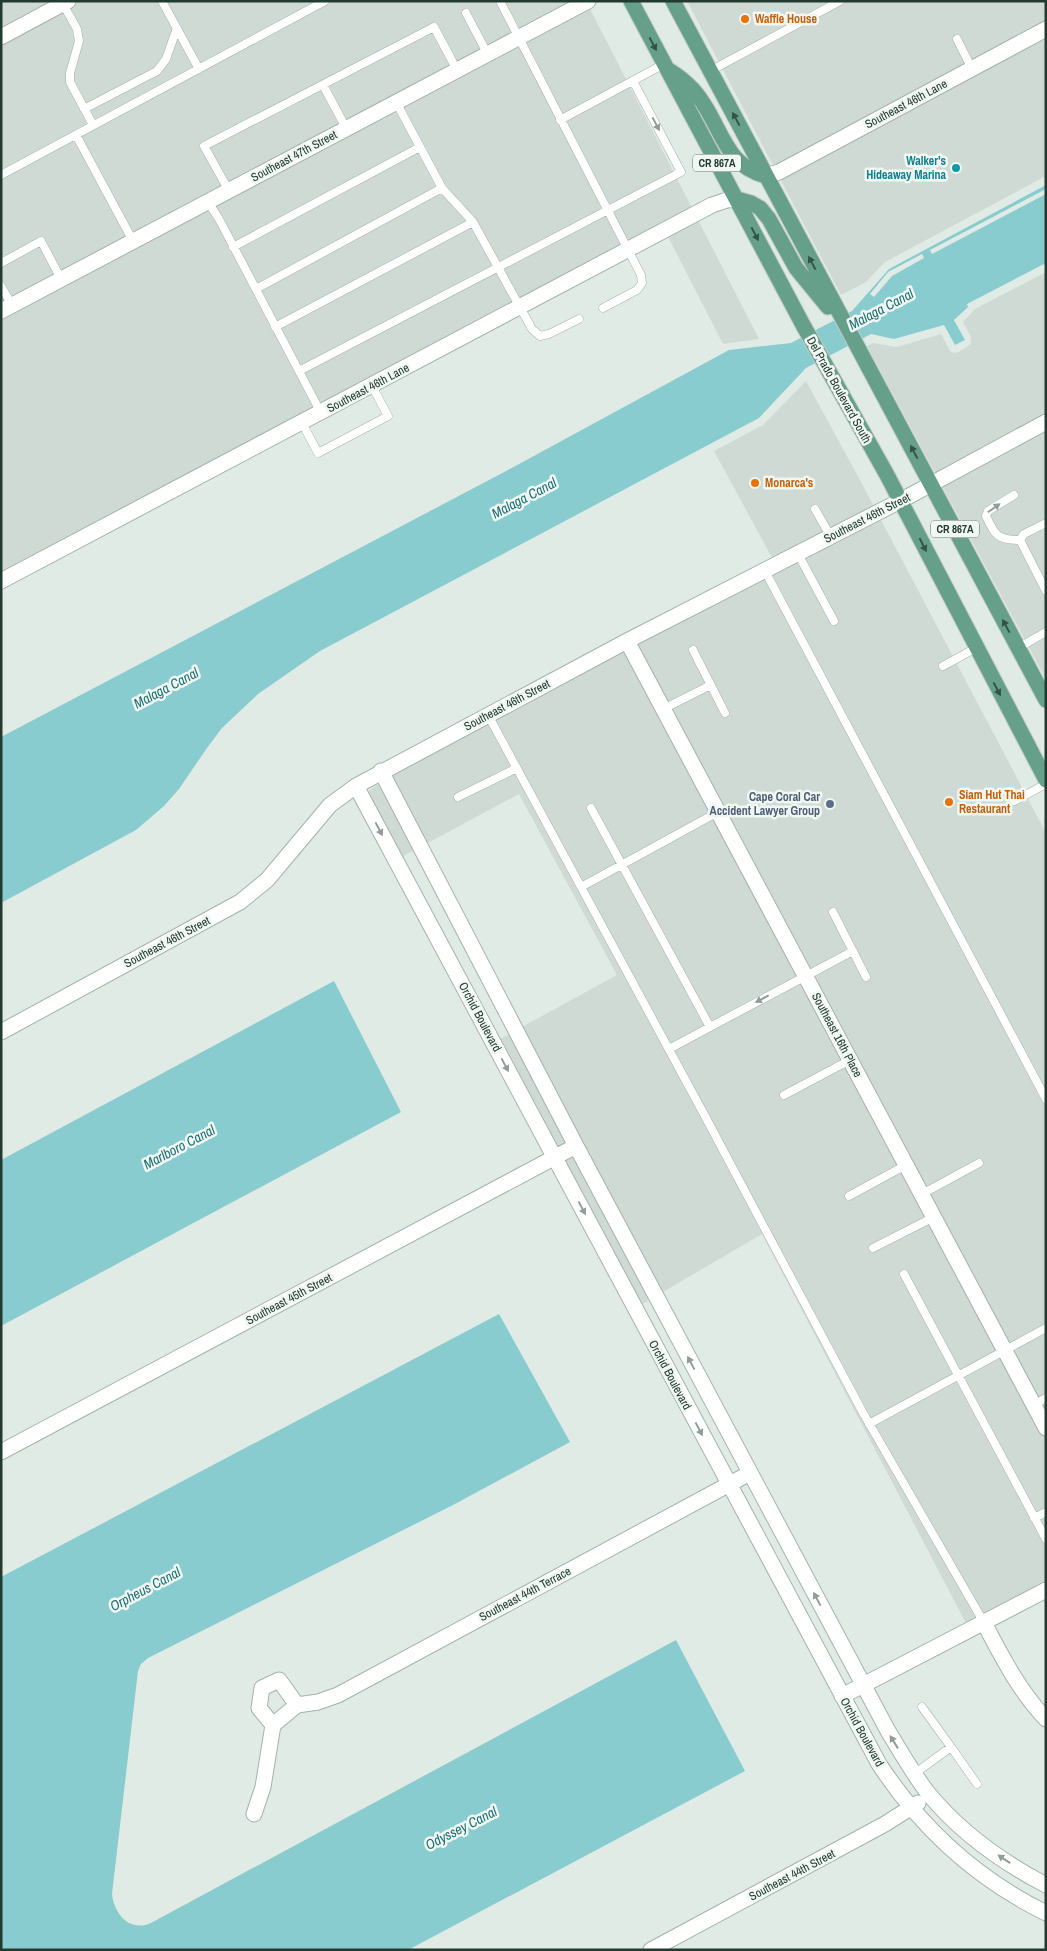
<svg xmlns="http://www.w3.org/2000/svg" width="1047" height="1951" font-family="'Archivo Narrow',sans-serif">
  <rect width="100%" height="100%" fill="#e0ebe5"/>
  <path fill="#cfdad4" d="M1,1h585l173,338 -36,5 -60,-117 -662,356z
    M687,1h359v175l-161,86 -19,20 -25,13z
    M1046,272v407l-179,-333 6,-3 24,4 44,-13 9,17 4,2 5,-1 12,-8v-7l-8,-15 12,-13z
    M806,381l55,101 185,351v753l-78,41 -206,-393 -123,72 -150,-261 128,-70 -98,-181 -121,65 -39,-62 45,-29 372,-203 -62,-114 49,-26z"/>
  <path fill="#89cccf" d="M1046,185v78l-79,41 1,3 -14,13 11,20 -10,5 -11,-20 -50,14 -23,-5 -65,34 -47,50 -439,233 -62,43 -36,34 -15,20 -28,41 -15,17 -28,24 -135,73v-166l507,-267 221,-120 62,-7 61,-32 37,-42z
    M334,981l67,131 -400,214v-166z
    M499,1314l71,128 -117,63 -305,153 -7,6 -3,7 -26,223c2,19 16,37 37,30l527,-284 69,131 -337,179h-407v-373z"/>
  <path fill="#e0ebe5" d="M1046,189v5l-114,60 -2,-4z
    M922,254l2,4 -32,18 -18,21 -4,-3 18,-22z"/>
  <g fill="none" stroke-linecap="round" stroke-linejoin="round">
    <defs>
      <path id="service" d="M162,1l37,68
        M500,1l141,274 1,8 -5,7 -34,18
        M63,4l14,25 2,12 -9,32v9l23,43
        M466,13l21,40
        M957,39l15,30
        M710,71l130,-70
        M323,85l23,43
        M396,102l46,86 31,34 59,107 8,7 9,-2 30,-15
        M84,109l73,-38 9,-12 11,-31
        M560,120l104,-56
        M76,135l57,106
        M1,175l324,-174
        M229,191l-25,-45 230,-119 23,43
        M208,202l11,17 102,194
        M233,247l187,-100
        M1,263l40,-22 20,38
        M1,286l11,19
        M256,289l186,-101
        M275,327l198,-105
        M299,371l382,-199 -48,-91
        M302,423l16,30 70,-37 -16,-30
        M1014,495l-26,16 -2,5c9,19 11,24 34,24
        M815,509l16,28
        M1046,523l-22,11 -4,6 26,51
        M798,554l36,67
        M765,571l281,528
        M1018,648l28,-16
        M693,650l32,63
        M943,666l33,-18
        M663,709l48,-24
        M488,715l218,403 156,293 121,210
        M458,797l59,-29
        M1014,801l32,-17
        M591,808l119,219 -41,22
        M581,887l137,-75
        M833,912l33,65
        M710,1027l143,-76
        M784,1095l66,-35
        M922,1194l57,-31
        M849,1196l57,-31
        M873,1248l61,-31
        M904,1274l142,265
        M1033,1405l13,-7
        M869,1424l177,-96
        M1034,1518l12,-6
        M922,1707l29,40
        M914,1774l37,-27 26,37"/>
      <path id="minor" d="M1,37l67,-36
        M766,176l13,-4 267,-143
        M1,311l587,-310
        M1,581l711,-376 15,-5 10,-1
        M627,641l419,787
        M381,771l195,375 312,585c13,21 25,43 40,62 31,38 74,69 118,92
        M356,786l523,978c42,64 98,115 167,149
        M1,1032l239,-130 27,-22 63,-75 26,-19 271,-145 273,-140 146,-79
        M1,1452l575,-306
        M983,1621c18,34 36,70 63,98
        M842,1696l204,-106
        M273,1725l24,-20 21,-3 20,-7 412,-222
        M254,1814l9,-27 10,-62 -14,-17 3,-20 17,-8 18,25
        M651,1950l234,-126 33,-21"/>
      <path id="primary" d="M631,1l172,324 84,150 159,305
        M673,1l373,699
        M667,69c15,9 27,19 36,34 20,30 24,63 63,73
        M737,199l14,4 9,5 9,11 27,49 32,39"/>
    </defs>
    <use href="#service" stroke="#a3b3ab" stroke-width="9"/>
    <use href="#minor" stroke="#a3b3ab" stroke-width="17"/>
    <use href="#primary" stroke="#c1c8c5" stroke-width="17"/>
    <use href="#service" stroke="#fff" stroke-width="8"/>
    <use href="#minor" stroke="#fff" stroke-width="15"/>
    <use href="#primary" stroke="#669f8a" stroke-width="15"/>
  </g>
  <defs><path id="oneway-solid" d="M-6-.8H1V-3.2L6.5 0L1 3.2V.8H-6Z" transform="scale(1.25)"/></defs>
  <g fill="#325447">
    <use href="#oneway-solid" transform="translate(653 44) rotate(62)"/>
    <use href="#oneway-solid" transform="translate(736 119) rotate(-118)"/>
    <use href="#oneway-solid" transform="translate(755 234) rotate(62)"/>
    <use href="#oneway-solid" transform="translate(812 263) rotate(-118)"/>
    <use href="#oneway-solid" transform="translate(914 452) rotate(-118)"/>
    <use href="#oneway-solid" transform="translate(923 545) rotate(63)"/>
    <use href="#oneway-solid" transform="translate(1006 626) rotate(-118)"/>
    <use href="#oneway-solid" transform="translate(997 689) rotate(62)"/>
  </g>
  <g fill="#909d98">
    <use href="#oneway-solid" transform="translate(656 124) rotate(62)"/>
    <use href="#oneway-solid" transform="translate(994 508) rotate(-35)"/>
    <use href="#oneway-solid" transform="translate(379 829) rotate(62)"/>
    <use href="#oneway-solid" transform="translate(762 999) rotate(152)"/>
    <use href="#oneway-solid" transform="translate(505 1065) rotate(62)"/>
    <use href="#oneway-solid" transform="translate(582 1208) rotate(62)"/>
    <use href="#oneway-solid" transform="translate(691 1363) rotate(-118)"/>
    <use href="#oneway-solid" transform="translate(699 1429) rotate(62)"/>
    <use href="#oneway-solid" transform="translate(817 1599) rotate(-118)"/>
    <use href="#oneway-solid" transform="translate(894 1742) rotate(-122)"/>
    <use href="#oneway-solid" transform="translate(1004 1859) rotate(-146)"/>
  </g>
  <g fill="#e8710a" stroke="#f1f7f3" stroke-width="2">
    <circle cx="745" cy="19" r="5"/>
    <circle cx="755" cy="483" r="5"/>
    <circle cx="949" cy="802" r="5"/>
  </g>
  <circle fill="#0f9aa8" stroke="#f1f7f3" stroke-width="2" cx="956" cy="168" r="5"/>
  <circle fill="#5c6f8a" stroke="#f1f7f3" stroke-width="2" cx="830" cy="804" r="5"/>
  <g text-anchor="middle" dominant-baseline="central" stroke-width="5" stroke-linejoin="round" paint-order="stroke">
    <g fill="#f1f7f3" stroke="#5f736b" stroke-width="1">
      <rect x="693" y="154.5" width="48" height="17" rx="4"/>
      <rect x="931" y="520.5" width="48" height="17" rx="4"/>
    </g>
    <g font-size="11" font-weight="bold" fill="#213b31">
      <text x="717" y="163">CR 867A</text>
      <text x="955" y="529">CR 867A</text>
    </g>
    <g font-size="12" font-weight="bold" fill="#c56008" stroke="#f1f7f3" text-anchor="start">
      <text x="755" y="19">Waffle House</text>
      <text x="765" y="483">Monarca's</text>
      <text x="959" y="795">Siam Hut Thai<tspan x="959" dy="14">Restaurant</tspan></text>
    </g>
    <g font-size="12" fill="#213b31" stroke="#f1f7f3">
      <text transform="translate(906 104) rotate(-28)">Southeast 46th Lane</text>
      <text transform="translate(294 156) rotate(-28)">Southeast 47th Street</text>
      <text transform="translate(368 388) rotate(-28)">Southeast 46th Lane</text>
      <text transform="translate(839 390) rotate(61)">Del Prado Boulevard South</text>
      <text transform="translate(867 518) rotate(-27)">Southeast 46th Street</text>
      <text transform="translate(507 705) rotate(-28)">Southeast 46th Street</text>
      <text transform="translate(167 942) rotate(-28)">Southeast 46th Street</text>
      <text transform="translate(480 1017) rotate(62)">Orchid Boulevard</text>
      <text transform="translate(837 1035) rotate(62)">Southeast 16th Place</text>
      <text transform="translate(289 1299) rotate(-28)">Southeast 45th Street</text>
      <text transform="translate(670 1375) rotate(62)">Orchid Boulevard</text>
      <text transform="translate(525 1594) rotate(-28)">Southeast 44th Terrace</text>
      <text transform="translate(862 1732) rotate(61)">Orchid Boulevard</text>
      <text transform="translate(792 1875) rotate(-28)">Southeast 44th Street</text>
    </g>
    <g font-size="12" font-weight="bold" fill="#0d838f" stroke="#f1f7f3" text-anchor="end">
      <text x="946" y="161">Walker's<tspan x="946" dy="14">Hideaway Marina</tspan></text>
    </g>
    <g font-size="12" font-weight="bold" fill="#4e5e75" stroke="#f1f7f3" text-anchor="end">
      <text x="820" y="797">Cape Coral Car<tspan x="820" dy="14">Accident Lawyer Group</tspan></text>
    </g>
    <g font-size="14" font-style="italic" fill="#1d7075" stroke="#f1f7f3">
      <text transform="translate(881 309) rotate(-28)">Malaga Canal</text>
      <text transform="translate(524 498) rotate(-28)">Malaga Canal</text>
      <text transform="translate(166 688) rotate(-28)">Malaga Canal</text>
      <text transform="translate(179 1147) rotate(-28)">Marlboro Canal</text>
      <text transform="translate(145 1589) rotate(-28)">Orpheus Canal</text>
      <text transform="translate(461 1828) rotate(-27)">Odyssey Canal</text>
    </g>
  </g>
  <rect width="1047" height="1951" fill="none" stroke="#213b31" stroke-width="5"/>
</svg>
